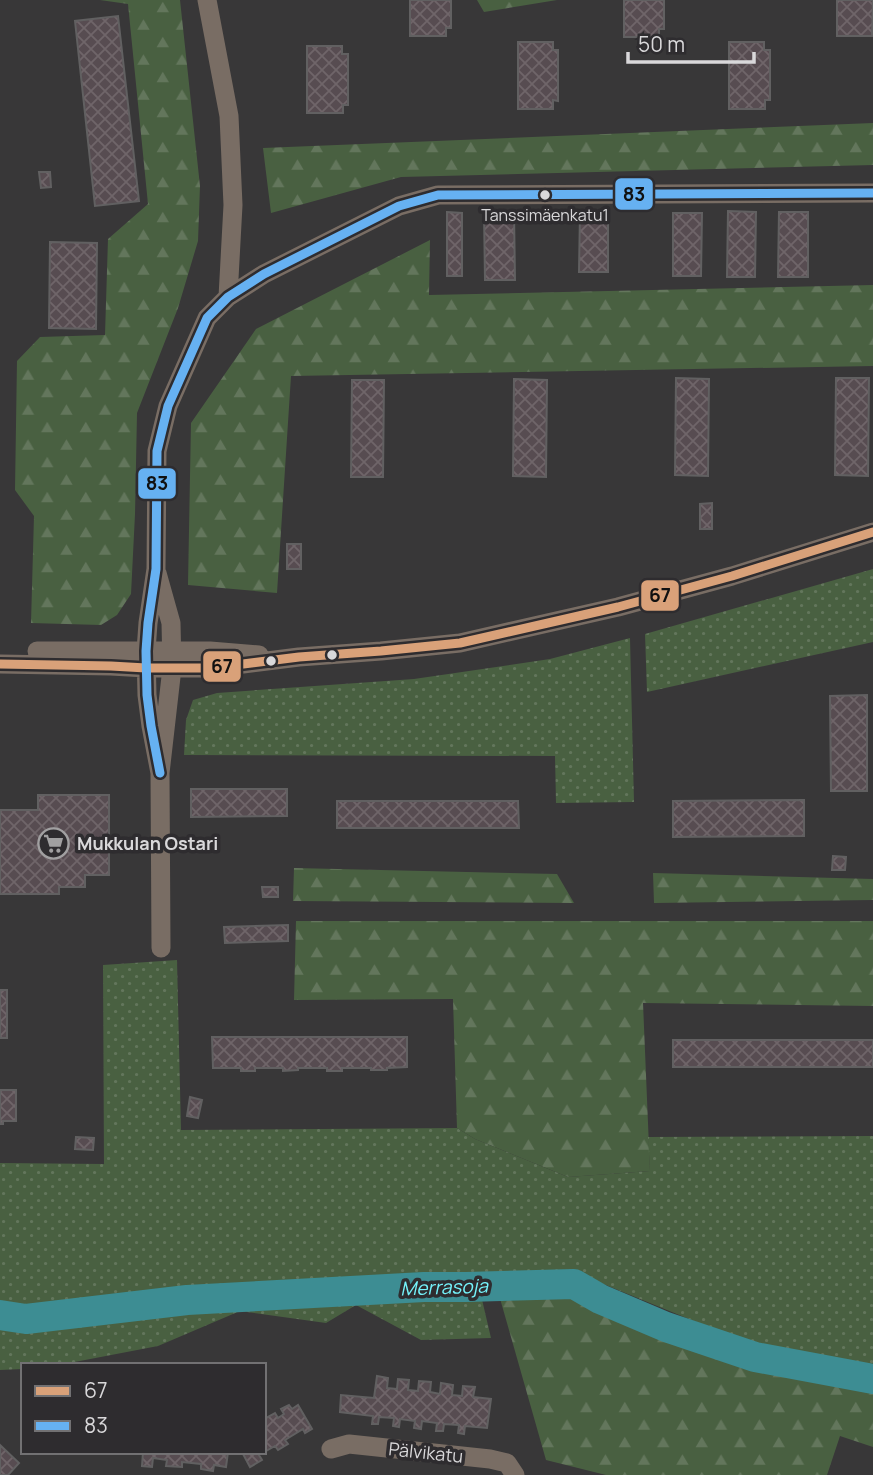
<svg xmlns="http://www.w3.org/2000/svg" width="873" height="1475" font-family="Manrope,sans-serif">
  <defs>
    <pattern id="forest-firs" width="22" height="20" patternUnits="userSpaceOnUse" patternTransform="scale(1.75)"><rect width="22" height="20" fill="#496041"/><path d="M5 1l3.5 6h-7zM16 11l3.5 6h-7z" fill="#63765c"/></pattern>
    <pattern id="park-dots" width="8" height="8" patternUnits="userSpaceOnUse" patternTransform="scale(1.75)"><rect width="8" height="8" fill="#496041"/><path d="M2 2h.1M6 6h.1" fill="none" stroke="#63765c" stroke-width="1.8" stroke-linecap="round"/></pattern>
    <pattern id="building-cross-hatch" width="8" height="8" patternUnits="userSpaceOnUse" patternTransform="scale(1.75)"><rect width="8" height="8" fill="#574c51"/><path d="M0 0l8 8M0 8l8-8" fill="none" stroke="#6f6569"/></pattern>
  </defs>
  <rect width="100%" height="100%" fill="#383738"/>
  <path fill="url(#forest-firs)" d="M100,0h80l20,186 -2,55 -20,67 -41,105 -2,101 -4,80 -14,21 -16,10 -70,-2 3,-107 -19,-26 2,-129 23,-24 65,-2 3,-96 40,-35 -20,-200z
    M477,0h80l-73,12z
    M873,123v42l-472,12 -130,36 -8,-65z
    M430,240l-1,55 444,-10v81l-582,10 -14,217 -89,-8 3,-162 65,-94z
    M294,868l263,6 17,29 -281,-2z
    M653,873l220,6v21l-219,3z
    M296,921h577v85l-230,-3 7,168 -82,6 -93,-38 -18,-11 -4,-129 -159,1z
    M573,1293l137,59 44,14 119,23v58l-33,-11 -13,39h-221l-60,-15 -47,-165z"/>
  <path fill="url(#park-dots)" d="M873,569v73l-226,50 -2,-58z
    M630,638l4,164 -78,1 -1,-47 -371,-1 2,-35 7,-20 24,-7 197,-14 136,-20z
    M177,960l4,170 276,-2 18,11 93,38 82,-6 -2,-34 225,-1v232l-118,-22 -181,-74 -98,2 15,64 -70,2 -65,-35 -30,18 -86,-12 -82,35 -99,19h-36v4l-23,1v-207l104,1 -1,-199z"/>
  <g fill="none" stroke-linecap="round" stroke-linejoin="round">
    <path stroke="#3d8d93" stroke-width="30" d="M0,1315l26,4 161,-19 237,-13h42l108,-3 26,15 66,28 89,30 118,22"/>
  </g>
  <path fill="url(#building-cross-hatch)" stroke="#616061" stroke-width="2" d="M410,0h41v28h-5v8h-36z
    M624,0h40v29h-5v8h-35z
    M837,0h36l-1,36h-35z
    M118,16l21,185 -44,5 -20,-185z
    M518,42h35v8h5v51l-5,-1v9h-35z
    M729,42h35v8h6v50h-5v9h-36z
    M307,46h35v8h6v51h-5v8h-36z
    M39,172h11l1,15 -10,1z
    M728,211l28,1 -1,65h-28z
    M447,212l15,1v63h-15z
    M580,212h28v60h-29z
    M779,212h29v65h-30z
    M484,213h30l1,67h-30z
    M673,213h29l-1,63h-28z
    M50,242l47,1 -1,86 -47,-1z
    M676,378l33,1 -1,97 -33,-1z
    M836,378h33l-1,98 -33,-1z
    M514,379l33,1 -1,97 -33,-1z
    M352,380h32l-1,97h-32z
    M712,503v26h-12v-25z
    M287,544h14v25h-14z
    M867,695v96h-36l-1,-95z
    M191,789h96v27l-96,1z
    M38,795h71v80h-24v12h-26v7h-59v-84h38z
    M804,800v36l-131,1v-36z
    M337,801h181l1,27h-182z
    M833,856l13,1 -1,13h-13z
    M262,887h16v10h-15z
    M288,925v16l-63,2 -1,-16z
    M0,990h7v48h-7z
    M212,1037h195v30l-20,1v2h-16v-2h-29v3h-15v-3h-29v2l-15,1v-3h-28v3h-14v-3h-28z
    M673,1040h200v27h-200z
    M0,1090h16v31h-13v3h-3z
    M190,1097l12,3 -4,18 -11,-2z
    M76,1137l18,1 -1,12 -18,-1z
    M377,1376l11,2 -1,10 10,1 1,-10 11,1 -1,10 10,1 1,-10 12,1 -1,10 10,2 1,-11 12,2 -1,10 10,1 1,-10 12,1 -2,10 18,2 -4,29 -22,-2 -1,8 -6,-1 1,-8 -15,-1 -1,7h-7l1,-8 -15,-2 -1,8 -7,-1 1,-7 -15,-2 -1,8 -6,-1 1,-8 -15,-1 -1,7h-6l1,-8 -33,-4 1,-17 33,3z
    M289,1405l3,4 6,-4 14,24 -7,4 -2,-4 -18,11 3,4 -10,6 -3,-4 -16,9 3,5 -12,7 -8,-15h22v-33l11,-6 3,5 6,-4 -3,-5z
    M0,1445l19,18 -11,12h-8z
    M143,1452h85l-2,15 -12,-2 -1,6 -12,-2v-5l-19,-2v5l-16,-1 1,-6 -14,-2 -1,9 -10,-1z"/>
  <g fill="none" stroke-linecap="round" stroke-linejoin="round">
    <path stroke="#796d64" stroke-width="19" d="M207,0l22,116 4,89 -5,92
      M157,573l14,50 1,45 -12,105 1,175
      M37,651h173l49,4
      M0,664l111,2 35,2h65l88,-11 82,-6 79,-8 158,-36 114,-31 141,-44
      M160,773l-9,-47 -4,-31 -1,-44 2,-28 8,-54 1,-118 11,-45 39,-88 21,-21 36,-23 135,-68 39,-11 435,-2
      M331,1449l18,-5 141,15 17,4 8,12"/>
    <defs>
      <path id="bus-1" d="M0,664l111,2 35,2h65l88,-11 82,-6 79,-8 158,-36 114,-31 141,-44"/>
      <path id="bus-2" d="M160,773l-9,-47 -4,-31 -1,-44 2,-28 8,-54 1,-118 11,-45 39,-88 21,-21 36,-23 135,-68 39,-11 435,-2"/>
    </defs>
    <use href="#bus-1" stroke="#2e2c2f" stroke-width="14"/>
    <use href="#bus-2" stroke="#2e2c2f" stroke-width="14"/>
    <use href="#bus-1" stroke="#d9a179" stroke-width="9"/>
    <use href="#bus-2" stroke="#66b1f2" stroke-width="9"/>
  </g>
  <defs>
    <symbol id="supermarket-ring" viewBox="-11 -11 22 22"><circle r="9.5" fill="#2e2c2f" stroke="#a1a0a1" stroke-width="1.5"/><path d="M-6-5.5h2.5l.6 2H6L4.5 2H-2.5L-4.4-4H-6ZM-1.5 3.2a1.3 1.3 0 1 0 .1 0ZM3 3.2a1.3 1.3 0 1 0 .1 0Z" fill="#a1a0a1"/></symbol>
  </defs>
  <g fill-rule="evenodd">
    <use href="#supermarket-ring" x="36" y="826" width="35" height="35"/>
  </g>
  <g fill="#d9d8da" stroke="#2e2c2f" stroke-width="2.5">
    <circle cx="545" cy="195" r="6"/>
    <circle cx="332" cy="655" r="6"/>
    <circle cx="271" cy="661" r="6"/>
  </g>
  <g text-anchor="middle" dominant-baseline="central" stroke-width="7" stroke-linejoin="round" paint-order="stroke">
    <g font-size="16" fill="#d9d8da" stroke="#2e2c2f">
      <text x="545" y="215">Tanssimäenkatu1</text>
    </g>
    <g font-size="18" font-weight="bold" fill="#d9d8da" stroke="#2e2c2f" text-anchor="start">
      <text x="77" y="843">Mukkulan Ostari</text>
    </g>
    <g font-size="18" fill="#d9d8da" stroke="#2e2c2f">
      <text transform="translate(426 1452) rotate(6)">Pälvikatu</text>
    </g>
    <g font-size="19" font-style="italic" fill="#75f4fc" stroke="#2e2c2f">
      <text transform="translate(444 1287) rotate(-2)">Merrasoja</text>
    </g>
  </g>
  <g stroke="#2e2c2f" stroke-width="2.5">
    <rect x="614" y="177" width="40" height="34" rx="7" fill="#66b1f2"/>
    <rect x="137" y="467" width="40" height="33" rx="7" fill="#66b1f2"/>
    <rect x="640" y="579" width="40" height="33" rx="7" fill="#d9a179"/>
    <rect x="202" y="650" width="40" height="33" rx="7" fill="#d9a179"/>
  </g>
  <g font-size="19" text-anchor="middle" font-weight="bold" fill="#111">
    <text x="634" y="201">83</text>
    <text x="157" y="490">83</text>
    <text x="660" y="602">67</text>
    <text x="222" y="673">67</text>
  </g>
  <rect x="21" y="1363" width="245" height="91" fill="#2e2c2f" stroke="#727173" stroke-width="2"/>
  <rect x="35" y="1386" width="35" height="10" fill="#d9a179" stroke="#727173" stroke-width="2"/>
  <text x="84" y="1398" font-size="21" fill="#d9d8da">67</text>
  <rect x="35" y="1421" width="35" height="10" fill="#66b1f2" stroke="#727173" stroke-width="2"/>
  <text x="84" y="1433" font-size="21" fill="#d9d8da">83</text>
  <path d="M628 52v10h126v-10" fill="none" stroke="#d9d8da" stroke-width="3.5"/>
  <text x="638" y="52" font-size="21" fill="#d9d8da" stroke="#2e2c2f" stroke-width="5" paint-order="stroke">50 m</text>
</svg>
